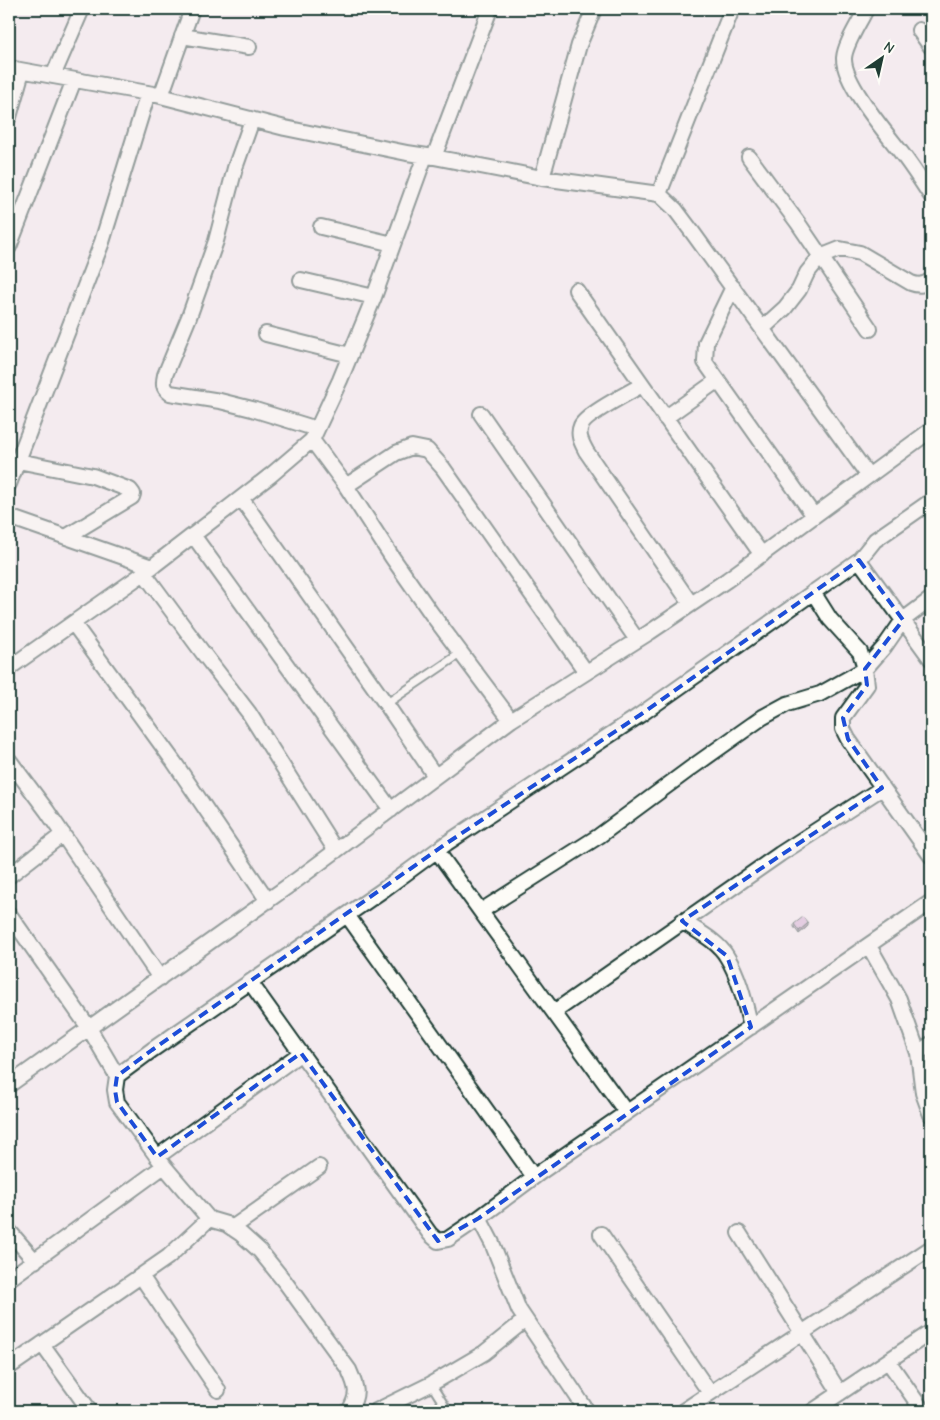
<svg xmlns="http://www.w3.org/2000/svg" width="940" height="1420" font-family="'Comic Neue',sans-serif">
  <rect width="100%" height="100%" fill="#f4ebef"/>
  <filter id="ink" filterUnits="userSpaceOnUse"><feTurbulence type="fractalNoise" baseFrequency=".02" numOctaves="2"/><feDisplacementMap in="SourceGraphic" scale="10" xChannelSelector="R" yChannelSelector="G"/><feConvolveMatrix kernelMatrix="1 2 1 2 8 2 1 2 1" color-interpolation-filters="sRGB"/></filter>
  <g filter="url(#ink)">
    <g fill="none" stroke-linecap="round" stroke-linejoin="round">
      <defs>
        <path id="service" d="M386,704l75,-51
          M431,1384l17,27"/>
        <path id="minor" d="M866,9c-6,13 -21,35 -22,49 -1,25 43,76 59,97 10,13 19,27 28,41
          M919,30l12,17
          M182,36l67,11
          M9,68l144,26 132,34 122,25 27,4 108,21 117,16 16,15 18,24 175,242
          M53,76l29,-67
          M161,96l31,-87
          M9,117l13,-46
          M252,120l-17,48 -19,73 -27,76 -24,58c-2,9 -2,13 5,18l50,8 32,8 65,20
          M434,157l56,-148
          M749,157l49,66 72,106
          M542,178l37,-133 15,-36
          M659,194l73,-185
          M321,227l72,17
          M9,247l65,-167
          M301,280l73,17
          M733,287l-27,56 -1,19 109,154
          M576,290l186,265
          M763,328l22,-20 14,-18 8,-17 13,-16 20,-8 20,4 51,30c8,3 13,2 20,-3
          M266,334l84,21
          M642,385c-12,7 -57,30 -61,41 -4,9 1,17 5,25l105,153
          M481,414l156,226
          M665,418l53,-38
          M312,440l34,46 46,71 39,56 80,107
          M18,461l75,15 37,14 3,4 -1,3 -66,40
          M9,484l93,-242 46,-149
          M346,486l50,-33 16,-6 15,3 16,18 143,204
          M241,498l145,206 49,72
          M9,517l143,50
          M193,535l198,275
          M859,560l72,99
          M144,573l59,80 46,60 87,138
          M813,592l17,27 30,33 5,17 2,16 -24,33v11l5,10 83,117
          M73,623l101,139 94,139
          M9,668l135,-95 127,-98 41,-35 28,-60 34,-83 51,-141
          M9,760l38,51 113,167
          M437,851l189,261
          M9,876l54,-42
          M481,911l118,-75 92,-68 72,-51 24,-13 33,-10 45,-25 20,-23 18,-26 28,-21
          M9,914l80,114 28,48 -2,14 2,12 47,64 45,53 17,5 15,10 19,17 25,31 64,88c8,18 10,24 0,41
          M347,915l187,262
          M682,921c15,10 36,20 45,36 13,21 18,47 24,70
          M869,946l30,53 19,54 5,40 8,22
          M250,982l180,252 8,7 10,-2 31,-21 63,-47 389,-269
          M554,1012l226,-158 102,-66
          M918,1053l13,-9
          M117,1076l35,-26 231,-160 64,-47 193,-128 219,-155 16,-20 56,-39
          M9,1085l289,-206 213,-159 139,-88 77,-52 204,-150
          M157,1157l144,-104
          M479,1218l13,25 27,67 68,101
          M232,1228l87,-61
          M9,1231l26,30
          M739,1233l101,160
          M601,1234l109,159
          M141,1276l77,114
          M9,1279l155,-113
          M42,1344l48,67
          M888,1361l35,50
          M9,1367l159,-110 41,-38
          M376,1411l55,-27 53,-31 41,-33
          M683,1411l248,-163
          M813,1411l118,-79"/>
      </defs>
      <use href="#service" stroke="#1f3d34" stroke-width="11"/>
      <use href="#minor" stroke="#1f3d34" stroke-width="18"/>
      <use href="#service" stroke="#fdfcf7" stroke-width="7"/>
      <use href="#minor" stroke="#fdfcf7" stroke-width="14"/>
    </g>
    <path fill="#b391b3" stroke="#1f3d34" d="M794,924l14,2 -9,8 -5,-7z"/>
    <path fill="#927692" stroke="#1f3d34" d="M808,923v3l-9,8v-3z"/>
    <path fill="#d0a9d0" stroke="#1f3d34" d="M803,917l5,6 -9,8 -5,-7z"/>
  </g>
  <path d="M0 0H940V1420H0ZM859,560l44,60 -38,49 2,16 -24,33 5,21 34,49 -200,133 45,35 24,71 -272,191 -41,23 -137,-188 -144,104 -40,-55 -2,-12 2,-14 35,-26 295,-207 193,-128z" fill="#f4ebef" fill-opacity=".55" fill-rule="evenodd"/>
  <path fill="none" stroke="#1d4ed8" stroke-width="4" stroke-dasharray="10 6" stroke-linejoin="round" d="M859,560l44,60 -38,49 2,16 -24,33 5,21 34,49 -200,133 45,35 24,71 -272,191 -41,23 -137,-188 -144,104 -40,-55 -2,-12 2,-14 35,-26 295,-207 193,-128z"/>
  <rect width="940" height="1420" fill="none" stroke="#fdfcf7" stroke-width="30"/>
  <rect x="15" y="15" width="910" height="1390" fill="none" stroke="#1f3d34" stroke-width="2" filter="url(#ink)"/>
  <g transform="translate(882 58) rotate(34)" stroke="#fdfcf7" stroke-width="4" paint-order="stroke">
  <path d="M0-4L9 19L0 12L-9 19Z" fill="#1f3d34"/>
  <text y="-8" font-size="14" font-weight="bold" text-anchor="middle" fill="#1f3d34">N</text>
  </g>
</svg>
